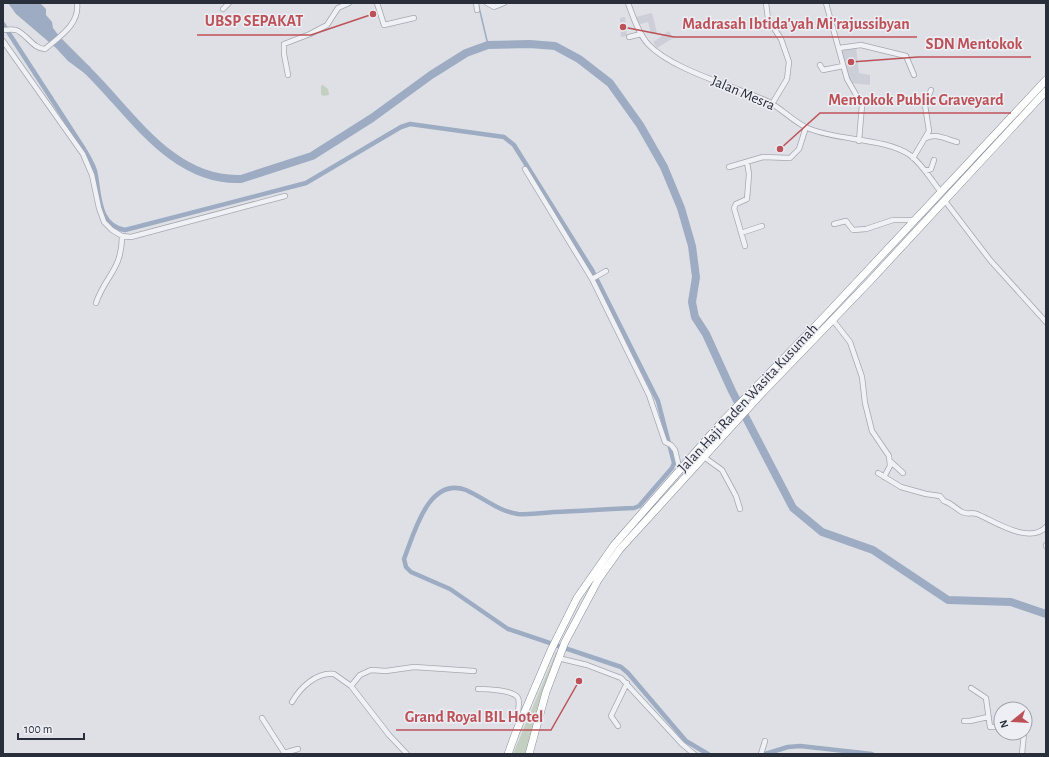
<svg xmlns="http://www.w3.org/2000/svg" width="1049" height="757" font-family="'Alegreya Sans',sans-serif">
  <rect width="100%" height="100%" fill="#dee0e6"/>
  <path fill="#cccfd7" d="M652,13l5,20 -6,1 -3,-12 -11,3 -1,-8z
    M625,17l2,19 -6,1 -1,-19z
    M669,31l4,7 -16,10 -4,-6z
    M856,47l3,26 11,2v10l-21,-2 -8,-32z"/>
  <path fill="#c3cfc0" d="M323,85l5,4 1,6 -6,1 -2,-2v-8z
    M556,652l2,1 -29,101h-16z"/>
  <path fill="#9dacc2" d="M8,3h32l6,6v6l6,7 1,6 6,8 32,32 1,7h-5l-19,-14 -12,-13 -40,-34z"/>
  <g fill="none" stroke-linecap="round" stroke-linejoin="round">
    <path stroke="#9dacc2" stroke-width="1.5" d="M478,3l10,42"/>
    <path stroke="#9dacc2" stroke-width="4.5" d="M3,24l81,125c4,7 9,15 11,22 5,23 2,54 30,59l181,-47 95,-56 9,-3 94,13 10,8 78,125 66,131 16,62 -2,5 -33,38 -5,2c-26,1 -53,3 -79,4 -12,1 -25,3 -37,2 -20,-3 -34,-16 -52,-24 -38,-14 -52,44 -62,69l2,8 5,5 39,17 58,40 113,38 7,6 58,68 22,13
      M765,754l23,-7 12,-1 72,8"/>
    <path stroke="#9dacc2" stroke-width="8" d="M85,68c45,43 86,114 156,111l71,-23 60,-38 59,-43 35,-22 22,-8 42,-1 25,2 24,13 31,24 30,42 24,42 17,41 11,38 4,31 -4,25 3,15 11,17 26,57 61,117 29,24 51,18 75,50 63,2 35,12"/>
    <defs>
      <path id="minor" d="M377,3l7,22 30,-7
        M476,3l1,7
        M487,3l7,4 10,-4
        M628,3c5,13 10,30 20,41 24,26 86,42 119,57 16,8 27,22 43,28 30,12 75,9 100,26 13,10 21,25 31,37
        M766,3l2,16 13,20 8,23 -2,17 -15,25
        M826,3l21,76 15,26 -3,36
        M223,9l6,-6
        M3,30c4,0 8,-1 13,0 11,4 17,19 29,19 14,-12 35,-25 32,-46
        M629,37l12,-3
        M3,41l80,113 9,21 7,33 5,14 8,8 10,6 9,1 154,-41
        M839,48l22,-3 45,11 8,19
        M820,65l3,5 20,-4
        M288,75l-4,-21v-10l26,-10 17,-9 11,-17 11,-5
        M926,138c10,-5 20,1 31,4
        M913,158l16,-27 -4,-26 6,-15
        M729,167l34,-10 27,1 9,-9 7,-22
        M525,169l67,110 57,116 16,47 6,3 4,5 5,21
        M925,171l6,-2 3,-9
        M945,201l45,59 56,62
        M834,224l12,-3 7,9 13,-1 27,-9h23
        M741,233l21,-7
        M745,246l-11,-38 2,-4 11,-5 2,-25 -2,-12
        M592,279l14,-8
        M96,303c9,-27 26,-33 26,-67
        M832,319l18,23 12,35 3,26 7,28 17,25 1,10 -6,11
        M704,457l18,13 14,26 4,13
        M891,462l12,11
        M878,473l23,14 25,7 14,2 4,5c7,2 11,7 18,11 5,3 10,0 15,2 17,7 52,31 69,13
        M1046,545v1
        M558,658l29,7 34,13 61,66 12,10
        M351,686l9,-11 11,-5 15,1 28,-4 60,4
        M971,688l15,10 4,29h11
        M478,689c9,0 36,1 40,9 2,4 0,11 0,16l4,3
        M292,702c8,-14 24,-30 42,-28l17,12 38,49 18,19
        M262,718l23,36
        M964,721h6l18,-4
        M618,726l-7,-10 16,-33
        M284,753l14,-4
        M761,754l4,-13
        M1022,754l2,-21"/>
      <path id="highway" d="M508,754l8,-22 35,-82 26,-52 37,-53 107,-122 103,-106 222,-237
        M529,754l17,-62 19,-50 33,-62 22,-31 143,-157 107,-111 176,-190"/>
    </defs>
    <use href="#minor" stroke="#a4a7af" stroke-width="6"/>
    <use href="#highway" stroke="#878d9a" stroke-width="8"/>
    <use href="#minor" stroke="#f0f1f5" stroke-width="4.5"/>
    <use href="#highway" stroke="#fff" stroke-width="7"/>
  </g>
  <g text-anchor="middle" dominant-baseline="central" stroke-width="3" stroke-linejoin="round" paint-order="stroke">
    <g font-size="15" fill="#292e3b" stroke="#edeff4">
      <text transform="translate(743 93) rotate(23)">Jalan Mesra</text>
      <text transform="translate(748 398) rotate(-47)">Jalan Haji Raden Wasita Kusumah</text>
    </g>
  </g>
  <path fill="none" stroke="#bd5158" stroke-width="1.5" d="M373 14L311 35H197M623 27L674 37H917M851 62L918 57H1031M780 149L820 113H1011M579 681L551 730H396"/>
  <g fill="#bd5158" stroke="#edeff4" stroke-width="1.5">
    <circle cx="373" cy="14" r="4"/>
    <circle cx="623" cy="27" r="4"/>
    <circle cx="851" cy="62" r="4"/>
    <circle cx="780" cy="149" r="4"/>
    <circle cx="579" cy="681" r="4"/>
  </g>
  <g font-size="16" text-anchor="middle" font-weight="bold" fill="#bd5158" stroke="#edeff4" stroke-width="3" stroke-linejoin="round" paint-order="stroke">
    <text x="254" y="26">UBSP SEPAKAT</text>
    <text x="796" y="29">Madrasah Ibtida'yah Mi'rajussibyan</text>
    <text x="974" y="49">SDN Mentokok</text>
    <text x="916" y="105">Mentokok Public Graveyard</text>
    <text x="474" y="722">Grand Royal BIL Hotel</text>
  </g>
  <rect width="1049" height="757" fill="none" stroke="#292e3b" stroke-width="8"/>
  <g transform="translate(1013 721) rotate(252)"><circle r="19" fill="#edeff4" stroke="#9fa2aa"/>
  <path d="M0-3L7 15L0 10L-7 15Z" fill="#bd5158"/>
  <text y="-6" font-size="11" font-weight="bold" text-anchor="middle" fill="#292e3b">N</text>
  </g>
  <path d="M18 733v6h66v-6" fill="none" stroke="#292e3b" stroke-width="2"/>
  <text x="24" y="733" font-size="12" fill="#292e3b" stroke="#edeff4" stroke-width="3" paint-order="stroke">100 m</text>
</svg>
